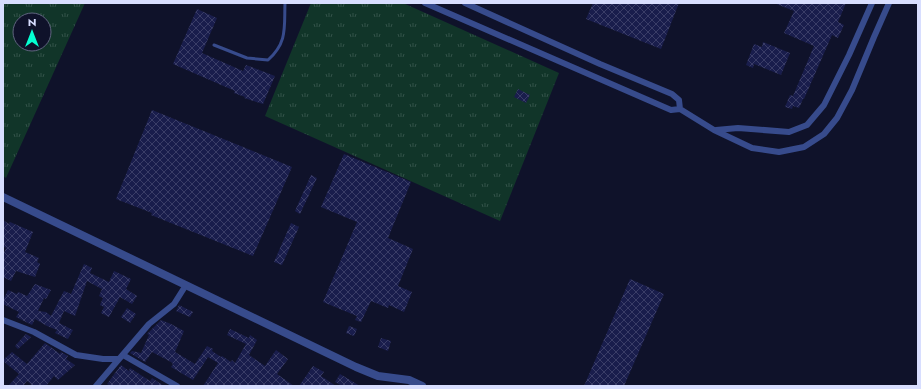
<svg xmlns="http://www.w3.org/2000/svg" width="921" height="389" font-family="Jost,sans-serif">
  <defs>
    <pattern id="grass-tufts" width="24" height="20" patternUnits="userSpaceOnUse"><rect width="24" height="20" fill="#113529"/><path d="M3 7l-1-3M5 7V3M7 7l1-3M15 17l-1-3M17 17v-4M19 17l1-3" fill="none" stroke="#335249"/></pattern>
    <pattern id="building-cross-hatch" width="8" height="8" patternUnits="userSpaceOnUse"><rect width="8" height="8" fill="#191d4c"/><path d="M0 0l8 8M0 8l8-8" fill="none" stroke="#3a3d67"/></pattern>
  </defs>
  <rect width="100%" height="100%" fill="#0f122a"/>
  <path fill="url(#grass-tufts)" fill-rule="evenodd" d="M3,3h82l-79,175 -3,-2zM20,20h24v24h-24z
    M311,3h92l156,70 -59,148 -235,-105z"/>
  <path fill="url(#building-cross-hatch)" d="M593,3h86l-18,46 -75,-30z
    M774,3h72l-8,19 6,3 -6,13 -6,-3 -28,64h-1l-4,9 -6,-2 -1,3 -7,-2 5,-12 3,1 21,-50 -30,-13 10,-22z
    M197,9l20,9 -15,35 41,18 3,-6 29,11 -12,28 -19,-6 1,-1 -11,-4 1,-2 -62,-27z
    M763,42l27,11 -9,22 -27,-11 -1,4 -7,-3 8,-21 8,3z
    M518,89l12,6 -4,8 -12,-6z
    M152,110l140,57 -39,89 -102,-41 1,-2 -36,-14z
    M344,154l67,28 -23,56 25,11 -15,37 14,6 -8,20 -15,-7 -1,3 -17,-7 -10,21 -6,-2 2,-4 -34,-14 34,-80 -36,-15z
    M311,175l6,3 -17,36 -5,-3z
    M3,220l6,4 1,-2 23,10 -8,20 14,6 -2,4 3,2 -5,13 -19,-6 -5,10 -8,-4v-22l3,-7 -3,-2z
    M291,223l8,4 -17,38 -8,-3z
    M84,264l8,4 -2,5 19,9 5,-11 17,8 -5,10 11,7 -5,8 -12,-7 -11,20 -8,-4 3,-6 -4,-2 3,-7 -4,-2 3,-7 -15,-8 -12,35 -11,-5 -5,12 14,7 -5,9 -13,-6 2,-3 -10,-4 -12,-7 -3,6 -16,-8 3,-5 -16,-8v-4l5,-10 9,4 1,-2 9,4 8,-12 16,6 -5,9 -2,-1 -6,13 8,1 5,4 13,-25 7,3z
    M630,279l34,15 -40,92h-40z
    M179,305l14,7 -3,5 -14,-6z
    M127,308l9,6 -6,9 -9,-6z
    M161,320l10,4 13,7 -9,21 20,12 12,-18 6,3 -1,2 9,6 1,-1 9,6 1,-2 3,3 11,-19 -19,-9 3,-6 19,9 1,-3 7,5 -8,15 16,11 11,-16 12,9 -11,15 17,12h-91l15,-23 -10,-6 -15,23 -22,-13 2,-3 -2,-2 -19,-10 -7,10 -15,-9 2,-2 9,2 8,-18 -2,-1z
    M349,326l8,3 -3,7 -8,-3z
    M26,334l5,3 -13,12 -3,-3z
    M381,338l10,3 -3,10 -10,-4z
    M45,343l15,11 1,-2 7,4 -2,3 9,6 -17,15 -4,-4 -8,10h-13l-6,-5 -4,5h-15l11,-12 -16,-13v-1l9,-8 15,12z
    M121,365l8,6 1,-3 20,13 2,-3 12,8h-54l-3,-2z
    M313,366l11,6 -3,4 15,10h-37z
    M340,374l20,12h-18l-7,-4z"/>
  <g fill="none" stroke-linecap="round" stroke-linejoin="round">
    <path stroke="#374b8c" stroke-width="3" d="M214,45l33,13 21,2c20,-18 16,-33 17,-57"/>
    <path stroke="#374b8c" stroke-width="6" d="M425,3l246,107 9,-1 34,21 38,18 27,4 25,-5 20,-13 13,-16 15,-28 22,-53 15,-34
      M465,3l135,61 72,30 7,6 1,9
      M716,130l22,-2 51,4 18,-7 17,-20 25,-50 23,-52
      M3,320l31,12 42,23 27,4h15
      M123,355l54,31
      M96,386l53,-62 25,-20 12,-19"/>
    <path stroke="#374b8c" stroke-width="8" d="M3,197l353,170 22,9 31,4 13,6"/>
  </g>
  <rect width="921" height="389" fill="none" stroke="#d8deff" stroke-width="8"/>
  <g transform="translate(32 32)"><circle r="19" fill="#0f122a" stroke="#5f647f"/>
  <path d="M0-3L7 15L0 10L-7 15Z" fill="#04ffd2"/>
  <text y="-6" font-size="11" font-weight="bold" text-anchor="middle" fill="#d8deff">N</text>
  </g>
</svg>
